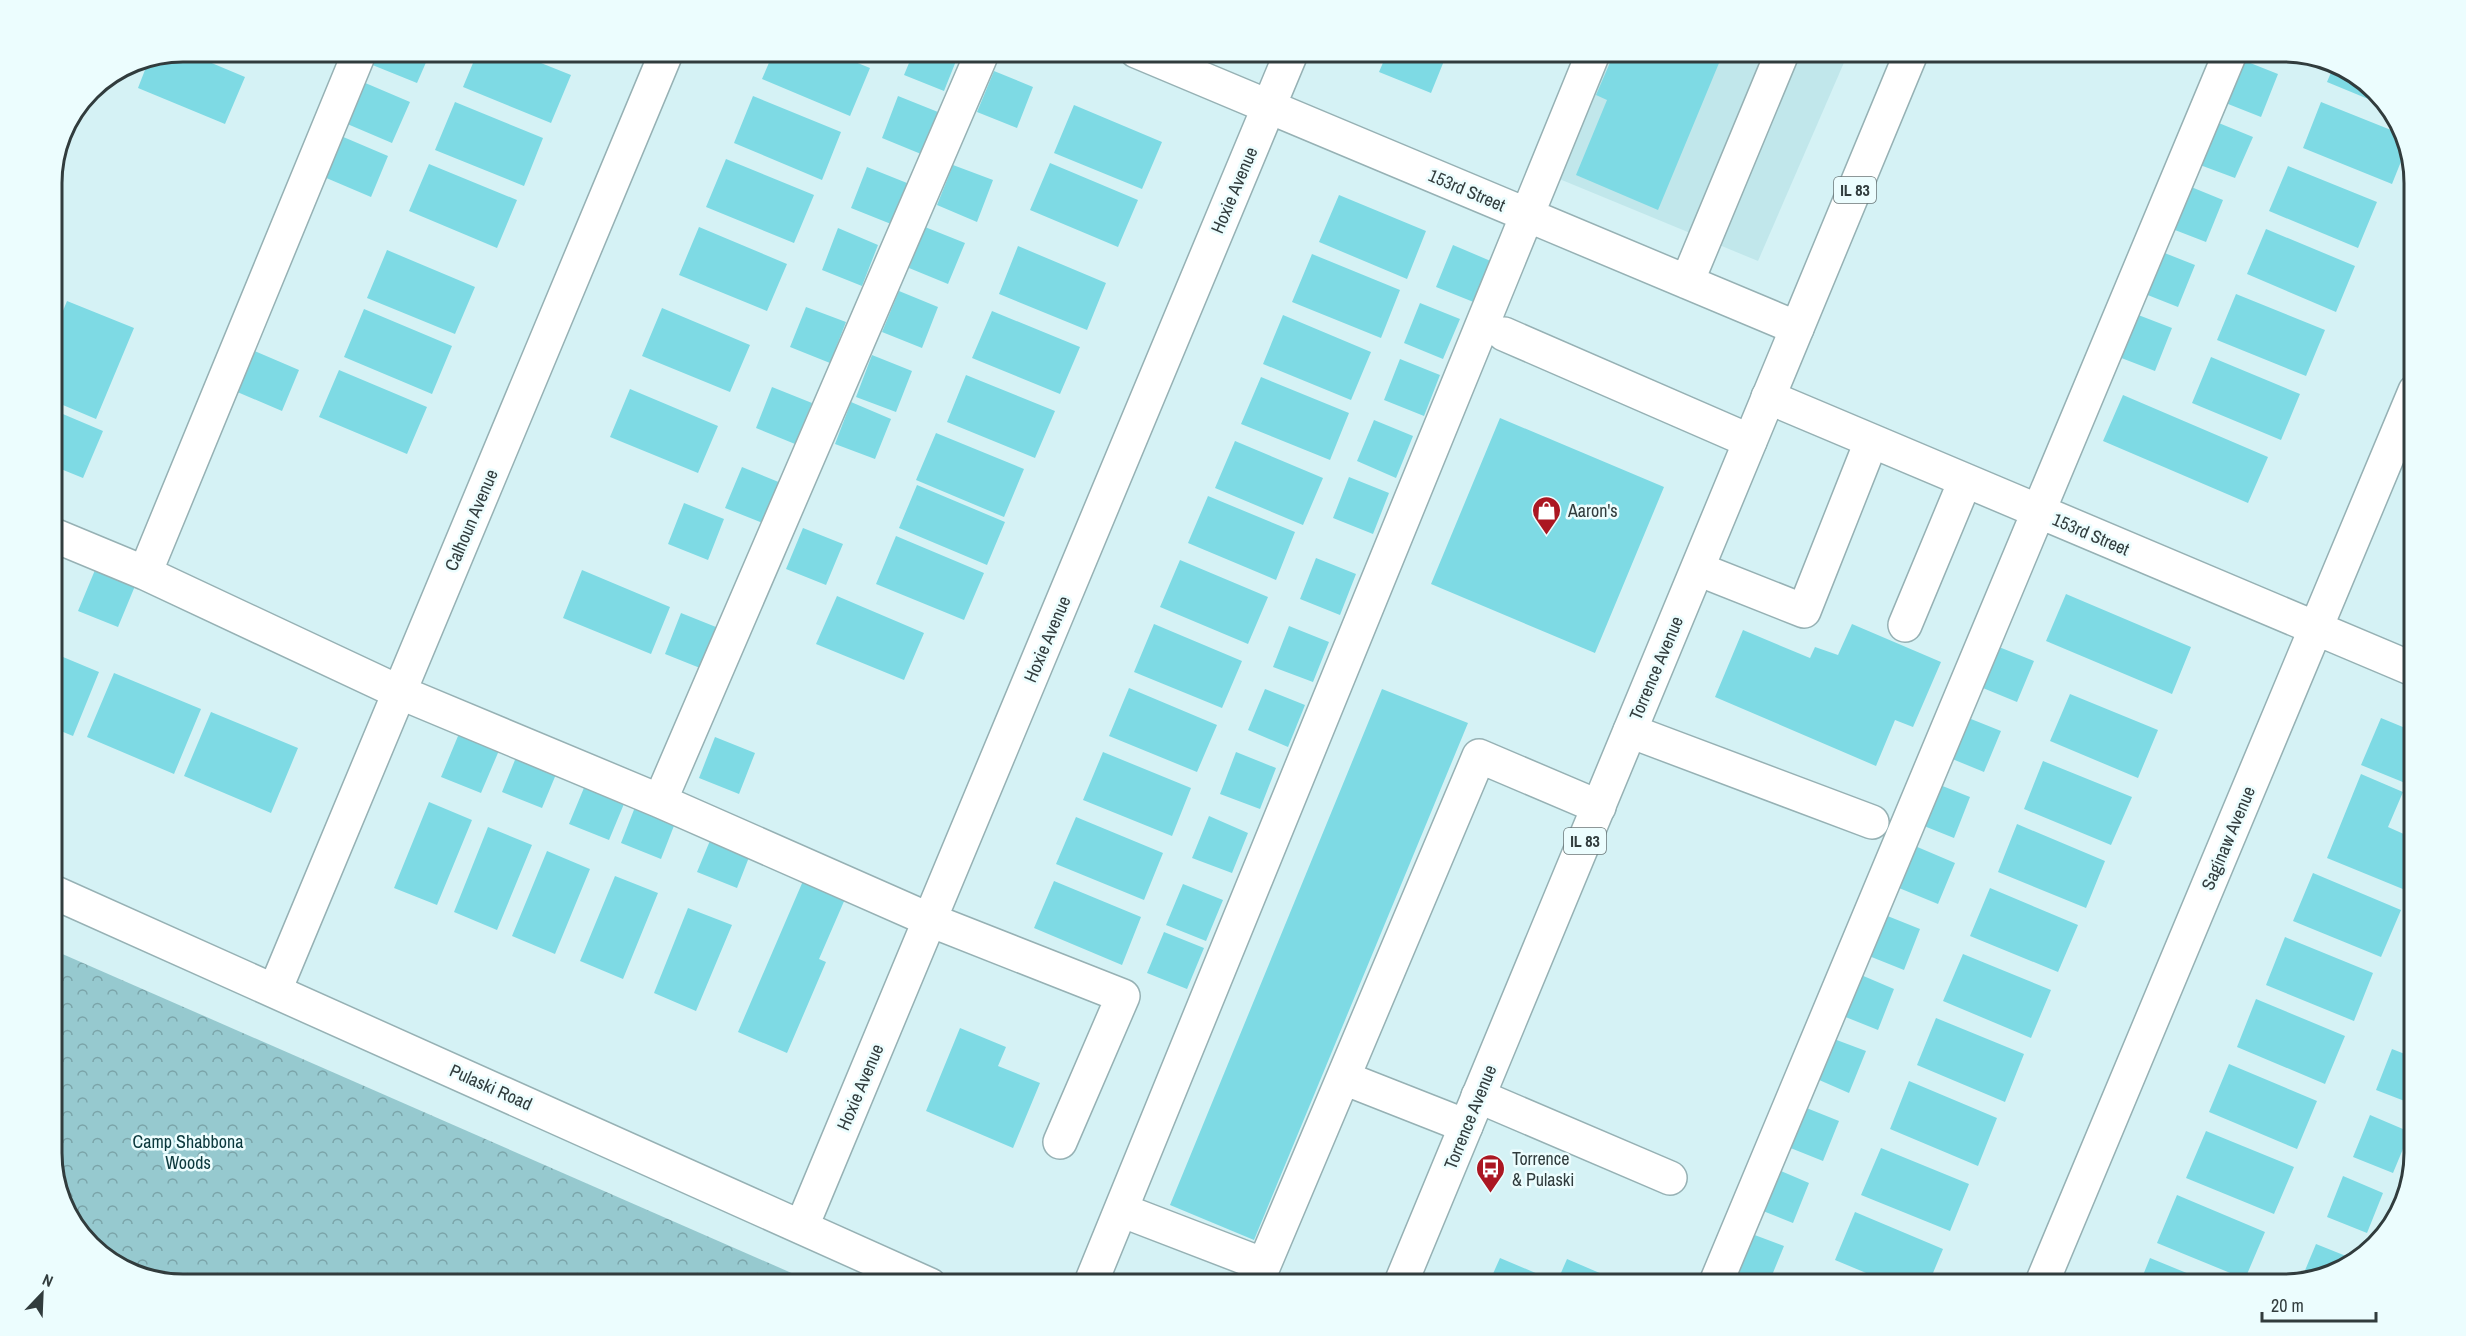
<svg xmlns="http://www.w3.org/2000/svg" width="2466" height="1336" font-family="'Archivo Narrow',sans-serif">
  <defs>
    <pattern id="park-crowns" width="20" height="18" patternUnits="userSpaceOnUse" patternTransform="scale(1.5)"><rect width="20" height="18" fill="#96c9cf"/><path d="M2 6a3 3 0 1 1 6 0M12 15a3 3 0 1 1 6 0" fill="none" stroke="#7ba4a9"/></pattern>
  </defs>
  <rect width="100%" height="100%" fill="#d5f2f5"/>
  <path fill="#c1e7eb" d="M1610,51h239l-91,210 -201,-83z"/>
  <path fill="url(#park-crowns)" d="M51,949l768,336h-636l-59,-14 -51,-45 -22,-64z"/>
  <path fill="#7edae4" d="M183,51l62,26 -20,47 -87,-36 12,-31z
    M308,51h34l-6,12z
    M376,51h55l-14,32 -47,-19z
    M478,51h33l60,24 -20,48 -88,-36z
    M557,51h24l-4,9z
    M774,51h54l42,17 -20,48 -88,-37z
    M914,51h46l-16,40 -40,-16z
    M1388,51h60l-17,42 -52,-21z
    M1615,51h109l-66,159 -82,-35 31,-75 -11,-5z
    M2235,57l43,17 -17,43 -43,-17z
    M2335,63l7,2 48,43 -63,-26z
    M994,71l39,16 -16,41 -40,-16z
    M363,82l47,20 -18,41 -47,-20z
    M753,96l88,36 -19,48 -88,-37z
    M898,96l40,16 -17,42 -39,-16z
    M455,102l88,36 -19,48 -89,-36z
    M2321,102l80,32 5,15 -14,35 -89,-36z
    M1074,105l88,37 -20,47 -88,-36z
    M2209,119l44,18 -18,41 -43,-16z
    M341,136l47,20 -17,41 -47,-20z
    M726,159l88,36 -20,48 -88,-36z
    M1050,163l88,37 -20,47 -88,-37z
    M429,164l88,36 -20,48 -88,-37z
    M953,165l40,15 -16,42 -40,-17z
    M2288,166l89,36 -19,46 -89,-37z
    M867,167l40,16 -16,41 -40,-16z
    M2179,182l44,18 -17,42 -44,-17z
    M1339,195l87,36 -19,48 -88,-37z
    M699,227l88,37 -20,47 -88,-36z
    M925,227l40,16 -17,41 -39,-16z
    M838,228l40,17 -16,41 -40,-16z
    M2266,229l89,37 -19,46 -89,-38z
    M1453,245l40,17 -17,41 -40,-16z
    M1018,246l88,37 -19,47 -88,-36z
    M2152,248l43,17 -17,42 -43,-17z
    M387,250l88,37 -20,47 -88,-36z
    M1312,254l88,36 -19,48 -89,-36z
    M899,291l39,16 -16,41 -40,-16z
    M2236,294l89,36 -19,46 -89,-36z
    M67,301l67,27 -38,91 -45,-19v-60z
    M1420,303l40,16 -17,40 -39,-16z
    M806,307l40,15 -16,41 -40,-16z
    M662,308l88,37 -20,47 -88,-36z
    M364,309l88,37 -20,48 -88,-37z
    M992,311l88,36 -20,47 -88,-36z
    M2128,311l44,17 -17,43 -44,-17z
    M1283,315l88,37 -20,48 -88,-36z
    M252,350l47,20 -17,41 -47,-20z
    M872,355l40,16 -16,41 -40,-15z
    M2211,357l89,37 -19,46 -89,-37z
    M1400,359l40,16 -16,41 -40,-16z
    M339,370l88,37 -20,47 -88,-37z
    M966,375l89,36 -20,47 -88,-36z
    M1261,377l88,36 -19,47 -89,-36z
    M772,387l40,16 -17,41 -39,-16z
    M630,389l88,37 -20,47 -88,-36z
    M2123,395l145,62 -20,46 -145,-62z
    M851,402l40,17 -16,40 -40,-15z
    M51,409l52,22 -20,47 -32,-13z
    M1500,418l164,69 -69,166 -164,-69z
    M1374,420l39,16 -17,42 -39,-17z
    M936,433l88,36 -20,48 -88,-37z
    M1235,441l88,37 -20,47 -88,-37z
    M742,467l39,16 -16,41 -40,-16z
    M1349,477l40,16 -16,41 -40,-16z
    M917,485l88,37 -18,43 -88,-37z
    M1208,496l87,36 -19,48 -88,-37z
    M684,503l40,16 -16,41 -40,-16z
    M803,528l40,16 -17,41 -40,-16z
    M896,536l88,37 -20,47 -88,-36z
    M1316,558l40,16 -16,41 -40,-16z
    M1180,560l88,37 -20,47 -88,-37z
    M95,570l40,16 -17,41 -40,-16z
    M582,570l88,37 -19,47 -88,-36z
    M2066,594l125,53 -19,47 -126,-53z
    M837,596l87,37 -20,47 -88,-36z
    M681,613l40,16 -16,41 -40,-16z
    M1154,624l88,37 -20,47 -88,-36z
    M1852,624l89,38 -28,65 -18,-7 -19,46 -161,-69 28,-67 67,28 5,-11 23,8z
    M1289,626l40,16 -16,40 -40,-15z
    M1994,645l40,16 -17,41 -39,-16z
    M51,652l48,20 -26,64 -22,-9z
    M114,673l87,36 -27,65 -87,-37z
    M1129,688l88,37 -20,47 -88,-36z
    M1265,689l40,16 -17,42 -40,-17z
    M1382,689l86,34 -214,517 -84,-35z
    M2070,694l88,36 -20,48 -88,-37z
    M211,712l87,36 -27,65 -87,-37z
    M1961,715l40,16 -17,41 -39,-16z
    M2381,718l34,14v55l-54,-22z
    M463,724l40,17 -22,52 -40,-16z
    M715,737l40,16 -16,41 -40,-16z
    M519,750l40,17 -17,41 -40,-16z
    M1103,752l88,36 -19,48 -89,-36z
    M1236,752l40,16 -16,41 -40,-15z
    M2043,761l89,36 -21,48 -87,-36z
    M2361,774l42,18 -15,35 27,12v55l-88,-36z
    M1930,781l40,16 -16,41 -40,-16z
    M586,783l40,16 -17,41 -40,-16z
    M429,802l43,18 -35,85 -43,-17z
    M637,802l40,16 -16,41 -40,-16z
    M1209,816l39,17 -16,40 -40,-15z
    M1076,817l87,36 -19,47 -88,-36z
    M2017,824l88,37 -19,47 -88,-36z
    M488,827l44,18 -35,85 -43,-18z
    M714,831l39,16 -16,41 -40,-16z
    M1915,846l40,17 -17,41 -39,-16z
    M547,851l43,18 -35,85 -43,-18z
    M2313,873l88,37 -20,47 -88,-36z
    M615,876l43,17 -35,86 -43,-18z
    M803,881l42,18 -26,60 7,3 -39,91 -49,-21z
    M1054,881l87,36 -19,48 -88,-37z
    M1183,884l40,16 -17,41 -40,-16z
    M1990,888l88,37 -20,47 -88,-36z
    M688,908l44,17 -36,86 -42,-18z
    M1880,913l40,16 -16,41 -40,-16z
    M1164,932l40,16 -17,41 -40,-16z
    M2285,937l88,36 -19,48 -88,-36z
    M1963,954l88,36 -20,48 -88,-37z
    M1854,972l40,17 -16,41 -40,-16z
    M2256,999l89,37 -20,48 -88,-37z
    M2415,1004v25l-9,-4z
    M1936,1018l88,36 -19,48 -88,-37z
    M960,1028l46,19 -8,19 42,17 -27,65 -87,-37z
    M1826,1036l40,15 -17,42 -39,-17z
    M2392,1049l23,9v47l-39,-15z
    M2229,1064l88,37 -20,48 -88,-37z
    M1909,1081l88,37 -19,48 -88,-37z
    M1799,1105l40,16 -16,40 -40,-16z
    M2370,1115l40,17 -17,41 -40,-16z
    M2206,1131l88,36 -20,47 -88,-36z
    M1881,1148l88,36 -19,47 -89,-36z
    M1769,1166l40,17 -16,40 -40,-16z
    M2343,1176l40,17 -16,40 -40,-16z
    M2177,1195l88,37 -20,47 -88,-36z
    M1855,1212l88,37 -15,36h-33l-60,-25z
    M1744,1231l40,15 -16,39h-7l-34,-14z
    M2316,1244l40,16 -7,7 -48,13z
    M1500,1258l57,24 10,-23 42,18 -3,8h-118z
    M2150,1258l66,27h-77z"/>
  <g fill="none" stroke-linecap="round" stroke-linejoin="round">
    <defs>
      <path id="minor" d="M1136,51l661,277
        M1687,282l96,-231
        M1504,334l246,107
        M1768,397l647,273
        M51,534l94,39 254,119 261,109 270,119 193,76 -63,146
        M1698,569l106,42 67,-169
        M145,573l215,-522
        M1905,625l60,-144
        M1630,731l242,91
        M660,801l323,-750
        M51,891l879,394
        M275,990l392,-939
        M1344,1078l122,48
        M1478,1096l192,82
        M1121,1210l143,55 215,-509 120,51
        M802,1226l490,-1175
        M1090,1285l504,-1234
        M1715,1285l516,-1234
        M2041,1285l374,-894"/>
      <path id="major" d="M1400,1285l512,-1234"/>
    </defs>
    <use href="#minor" stroke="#96b1b4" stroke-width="36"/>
    <use href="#major" stroke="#96b1b4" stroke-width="36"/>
    <use href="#minor" stroke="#fff" stroke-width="33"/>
    <use href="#major" stroke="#fff" stroke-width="33"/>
  </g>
  <defs>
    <symbol id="shop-pin" viewBox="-11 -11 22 30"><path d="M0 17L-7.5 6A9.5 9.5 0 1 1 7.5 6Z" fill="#ab1722" stroke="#ecfdfe"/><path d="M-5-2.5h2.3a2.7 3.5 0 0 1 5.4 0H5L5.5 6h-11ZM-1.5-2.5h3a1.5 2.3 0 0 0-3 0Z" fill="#fff"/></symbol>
    <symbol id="bus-pin" viewBox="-11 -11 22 30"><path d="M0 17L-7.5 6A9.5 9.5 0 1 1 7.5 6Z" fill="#ab1722" stroke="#ecfdfe"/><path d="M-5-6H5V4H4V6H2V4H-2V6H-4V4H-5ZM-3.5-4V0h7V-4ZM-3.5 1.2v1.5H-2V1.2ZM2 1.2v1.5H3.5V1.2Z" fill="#fff"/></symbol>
  </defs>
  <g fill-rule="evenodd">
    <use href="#shop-pin" x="1530" y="494" width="33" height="45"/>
    <use href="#bus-pin" x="1474" y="1152" width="33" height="45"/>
  </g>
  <g text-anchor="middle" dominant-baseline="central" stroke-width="5" stroke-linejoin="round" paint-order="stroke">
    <g fill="#ecfdfe" stroke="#697677" stroke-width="1.5">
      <rect x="1834" y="177" width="42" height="26" rx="4.5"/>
      <rect x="1564" y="828" width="42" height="26" rx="4.5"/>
    </g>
    <g font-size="16" font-weight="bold" fill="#313c3d">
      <text x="1855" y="190">IL 83</text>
      <text x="1585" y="841">IL 83</text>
    </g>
    <g font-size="18" fill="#313c3d" stroke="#ecfdfe">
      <text transform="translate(1234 190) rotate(-67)">Hoxie Avenue</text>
      <text transform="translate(1467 190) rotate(23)">153rd Street</text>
      <text transform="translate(471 520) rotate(-67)">Calhoun Avenue</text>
      <text transform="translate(2091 534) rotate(23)">153rd Street</text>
      <text transform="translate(1047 639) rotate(-67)">Hoxie Avenue</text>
      <text transform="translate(1656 668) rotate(-67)">Torrence Avenue</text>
      <text transform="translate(2228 838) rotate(-67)">Saginaw Avenue</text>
      <text transform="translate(491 1087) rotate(24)">Pulaski Road</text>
      <text transform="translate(860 1087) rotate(-67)">Hoxie Avenue</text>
      <text transform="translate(1470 1117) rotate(-68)">Torrence Avenue</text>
    </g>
    <g font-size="18" fill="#313c3d" stroke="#ecfdfe" text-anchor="start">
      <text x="1568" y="510">Aaron's</text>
      <text x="1512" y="1158">Torrence<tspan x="1512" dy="21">&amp; Pulaski</tspan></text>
    </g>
    <g font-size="18" fill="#0b383c" stroke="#ecfdfe">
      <text x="188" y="1141">Camp Shabbona<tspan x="188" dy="21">Woods</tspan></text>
    </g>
  </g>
  <path d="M0 0H2466V1336H0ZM183 62H2283A121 121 0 0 1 2404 183V1153A121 121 0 0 1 2283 1274H183A121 121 0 0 1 62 1153V183A121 121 0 0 1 183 62Z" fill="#ecfdfe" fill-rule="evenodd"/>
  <path fill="none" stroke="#313c3d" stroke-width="3" d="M183 62H2283A121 121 0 0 1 2404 183V1153A121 121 0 0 1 2283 1274H183A121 121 0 0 1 62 1153V183A121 121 0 0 1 183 62Z"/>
  <g transform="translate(42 1294) rotate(23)" stroke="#ecfdfe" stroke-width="4.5" paint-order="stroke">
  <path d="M0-4.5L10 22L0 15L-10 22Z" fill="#313c3d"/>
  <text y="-9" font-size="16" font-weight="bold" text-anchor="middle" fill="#313c3d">N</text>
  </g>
  <path d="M2262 1312v9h114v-9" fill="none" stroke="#313c3d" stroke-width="3"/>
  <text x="2271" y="1312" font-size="18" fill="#313c3d" stroke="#ecfdfe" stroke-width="4.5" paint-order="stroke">20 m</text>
</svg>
